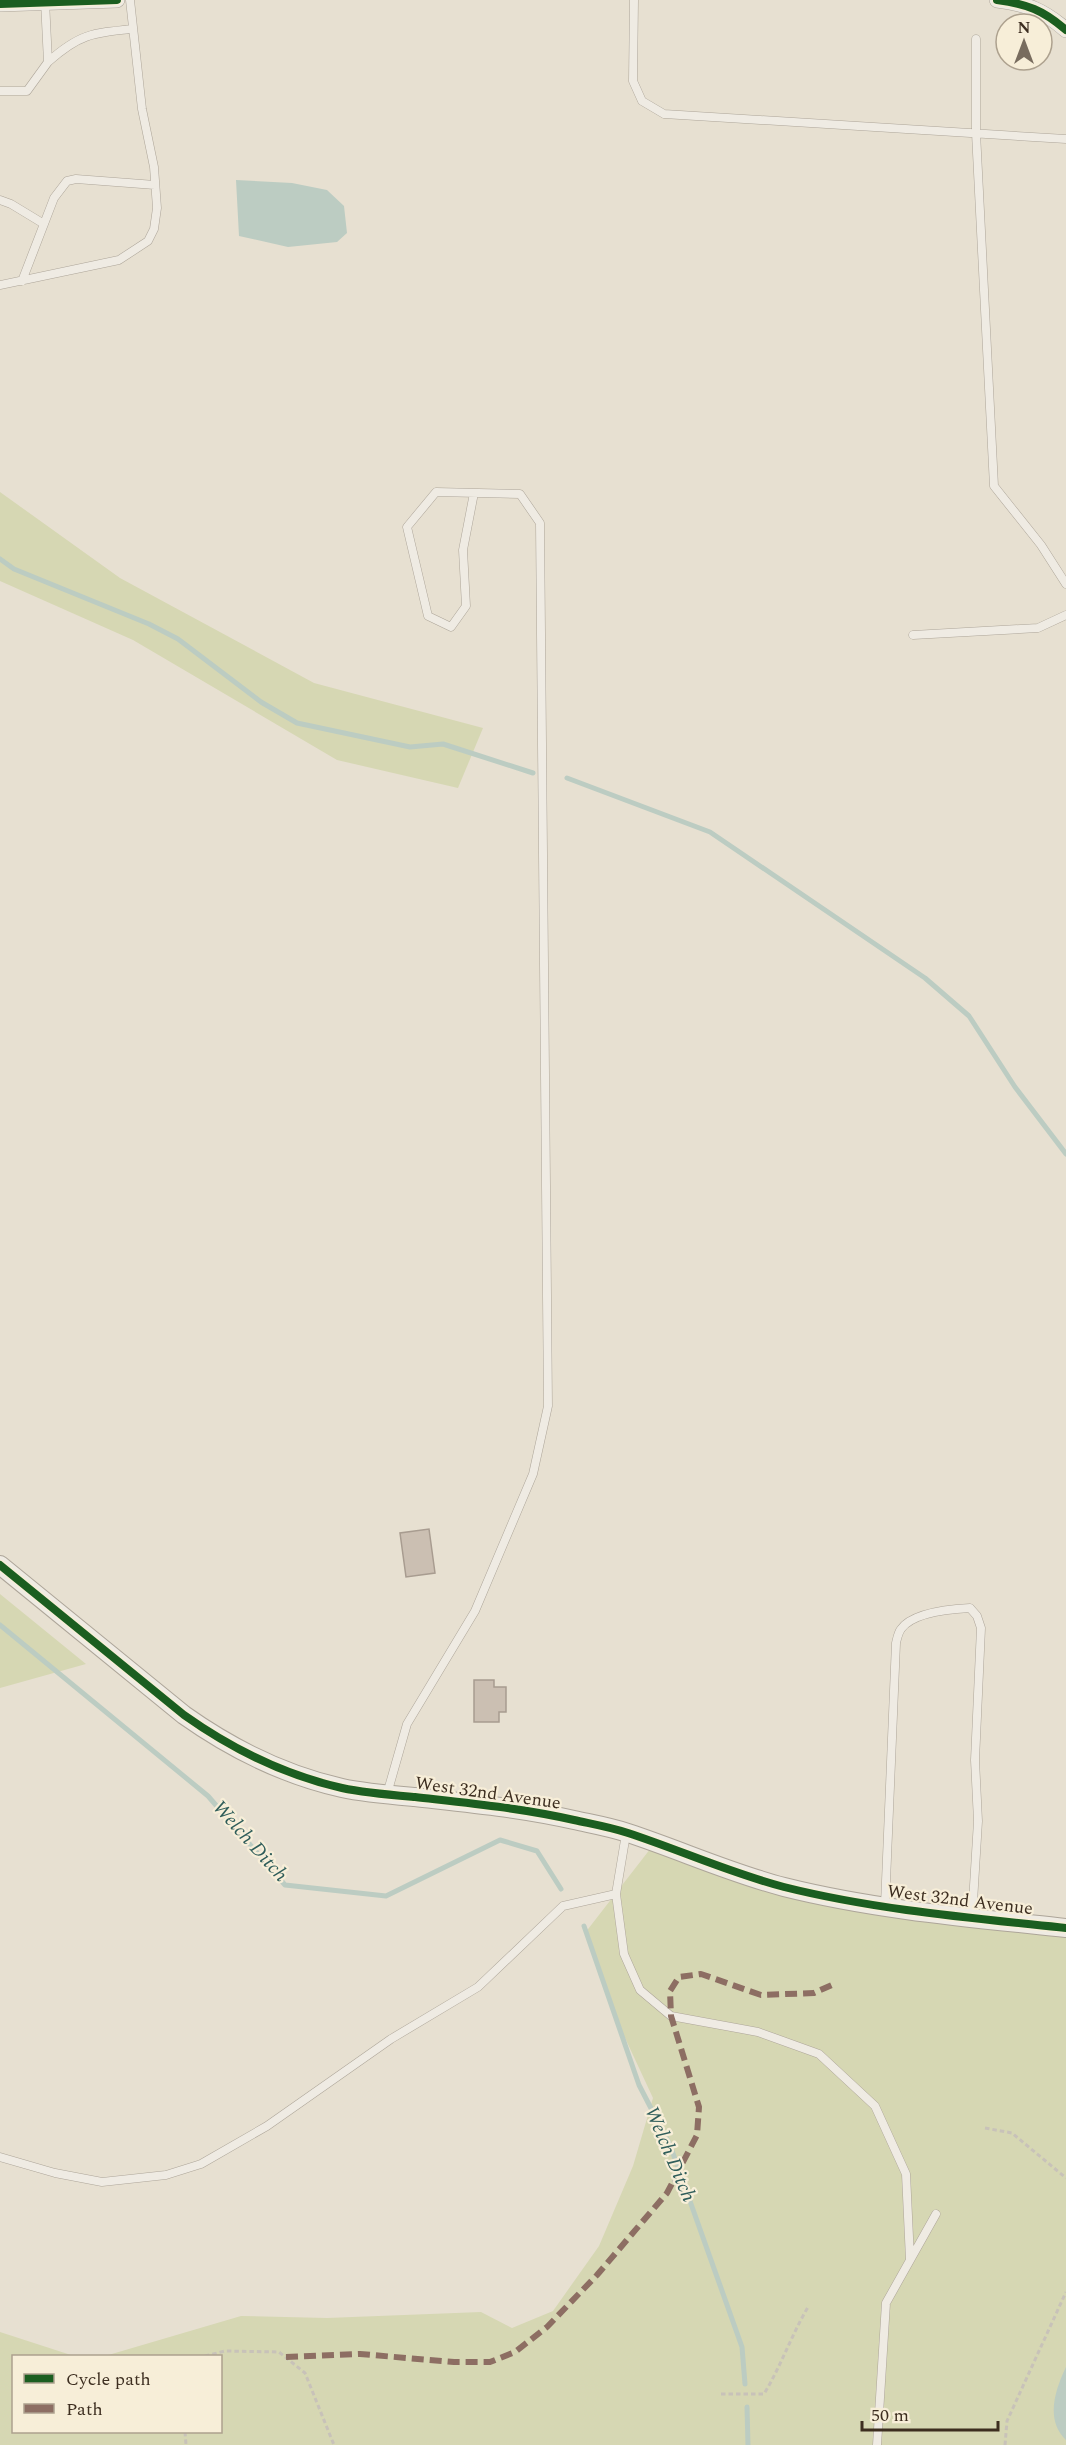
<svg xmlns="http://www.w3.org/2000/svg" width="1066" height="2445" font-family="Spectral,serif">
  <rect width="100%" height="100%" fill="#e7e0d1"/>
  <path fill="#d6d7b3" d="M0,492l120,86 194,105 169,45 -25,60 -121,-28 -204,-120 -133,-59z
    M0,1594l86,70 -86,24z
    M654,1844l159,44 253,41v516h-1066v-113l74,24h-60v76h206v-76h-115l136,-40 86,2 154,-6 31,16 41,-17 46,-65 34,-80 20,-68 -40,-86 -28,-79z"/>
  <path fill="#bcccc2" d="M236,180l56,3 35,7 17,16 3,27 -10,9 -49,5 -49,-11z
    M1066,2367v73c-21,-20 -11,-50 0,-73z"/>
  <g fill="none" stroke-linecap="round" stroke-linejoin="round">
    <path stroke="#bcccc2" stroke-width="5" d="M0,559l14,10 135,55 29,15 83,63 36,21 113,24 33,-3 90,29
      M567,778l143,54 215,146 44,38 46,71 51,67
      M0,1625l208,171 77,89 101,11 114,-56 37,11 24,38
      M584,1926l55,159 31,60 72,202 3,37
      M747,2407l1,38"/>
  </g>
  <path fill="#cbbfb2" stroke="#a89c90" stroke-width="1.5" d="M429,1529l6,44 -29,4 -6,-44z
    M474,1680h20v7h12v25h-7v10h-25z"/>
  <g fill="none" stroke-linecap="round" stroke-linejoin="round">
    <defs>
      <path id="service" d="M634,0l-1,81 9,20 22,13 402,25
        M976,39v94l18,353 47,59 25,39
        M48,62c31,-28 44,-29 85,-33
        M0,91h27l21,-29 -3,-61
        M0,200l11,4 33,20
        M22,281l32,-83 13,-17 9,-2 79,6
        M0,285l119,-25 29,-19 6,-12 3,-21 -3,-41 -12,-58 -12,-109
        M913,635l125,-7 28,-13
        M387,1794l20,-70 68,-113 58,-137 15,-68 -8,-883 -20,-29 -84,-2 -29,35 21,89 23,11 15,-21 -3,-56 11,-57
        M626,1834l-10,60 8,60 16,36 31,26 87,16 61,22 56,52 31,68 4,85
        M885,1905l11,-262c1,-4 2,-10 5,-14 12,-17 50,-20 69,-21l7,8 4,12 -6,132 3,61 -6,97
        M0,2157l55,16 47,9 64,-7 35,-11 66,-38 124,-87 87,-52 85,-81 53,-12
        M877,2445l9,-142 50,-89"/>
      <path id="minor" d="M997,0c30,4 46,10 69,30
        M0,4l117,-4"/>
      <path id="tertiary" d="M0,1565l184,150c48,34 100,60 158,73 23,5 49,7 73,9 53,6 106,11 159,23 18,4 36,7 54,13 52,17 102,40 156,54 92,23 188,31 282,41"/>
    </defs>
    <use href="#service" stroke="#ada599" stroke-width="9"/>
    <use href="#minor" stroke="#ada599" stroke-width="16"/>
    <use href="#tertiary" stroke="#ada599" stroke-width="20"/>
    <path stroke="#c8c2b9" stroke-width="3" stroke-dasharray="4.5 3" stroke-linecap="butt" d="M985,2128l27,5 54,45
      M673,2182l12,-23
      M205,2356l20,-5 54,1 26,21 29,72
      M721,2394h43c17,-28 27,-58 44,-87
      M185,2432l1,13
      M1005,2445l2,-24 59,-129"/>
    <use href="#service" stroke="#efebe3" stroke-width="8"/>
    <use href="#minor" stroke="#efebe3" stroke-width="15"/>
    <use href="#tertiary" stroke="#efebe3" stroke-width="18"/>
    <path stroke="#8d6e63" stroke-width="6" stroke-dasharray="12 6" stroke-linecap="butt" d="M286,2357l74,-3 94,8h36l25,-10 32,-25 50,-52 70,-82 30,-58 2,-28 -28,-91 -1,-25 9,-14 22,-3 60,21 53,-2 20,-9"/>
    <defs>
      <path id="cycleway" d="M997,0c30,4 46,10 69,30
        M0,4l117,-4
        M0,1565l184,150c48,34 100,60 158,73 23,5 49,7 73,9 53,6 106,11 159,23 18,4 36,7 54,13 52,17 102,40 156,54 92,23 188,31 282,41"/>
    </defs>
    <use href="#cycleway" stroke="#f7eed8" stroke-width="11"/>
    <use href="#cycleway" stroke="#1b5e20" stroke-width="8"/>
  </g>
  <g text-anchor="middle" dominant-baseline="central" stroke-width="4.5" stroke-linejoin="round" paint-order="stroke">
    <g font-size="18" fill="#3d2e20" stroke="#f7eed8">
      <text transform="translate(488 1793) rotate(8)">West 32nd Avenue</text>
      <text transform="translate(960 1900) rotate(7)">West 32nd Avenue</text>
    </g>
    <g font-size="20" font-style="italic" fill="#2f5d5a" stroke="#f7eed8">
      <text transform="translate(250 1841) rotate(48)">Welch Ditch</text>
      <text transform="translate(670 2154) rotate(67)">Welch Ditch</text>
    </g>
  </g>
  <rect x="12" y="2355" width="210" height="78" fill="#f7eed8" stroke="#ada18e" stroke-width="1.5"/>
  <rect x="24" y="2374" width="30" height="9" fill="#1b5e20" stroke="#ada18e" stroke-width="1.5"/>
  <text x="66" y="2385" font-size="18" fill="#3d2e20">Cycle path</text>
  <rect x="24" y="2404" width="30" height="9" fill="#8d6e63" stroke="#ada18e" stroke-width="1.5"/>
  <text x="66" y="2415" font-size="18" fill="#3d2e20">Path</text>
  <g transform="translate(1024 42)"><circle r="28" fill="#f7eed8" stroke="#ada18e" stroke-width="1.5"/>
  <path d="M0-4.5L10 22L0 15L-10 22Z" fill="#786c5e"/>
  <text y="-9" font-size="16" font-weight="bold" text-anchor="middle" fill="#3d2e20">N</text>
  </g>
  <path d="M862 2421v9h136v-9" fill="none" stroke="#3d2e20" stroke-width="3"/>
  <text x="871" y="2421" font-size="18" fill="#3d2e20" stroke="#f7eed8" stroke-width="4.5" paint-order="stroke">50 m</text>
</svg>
